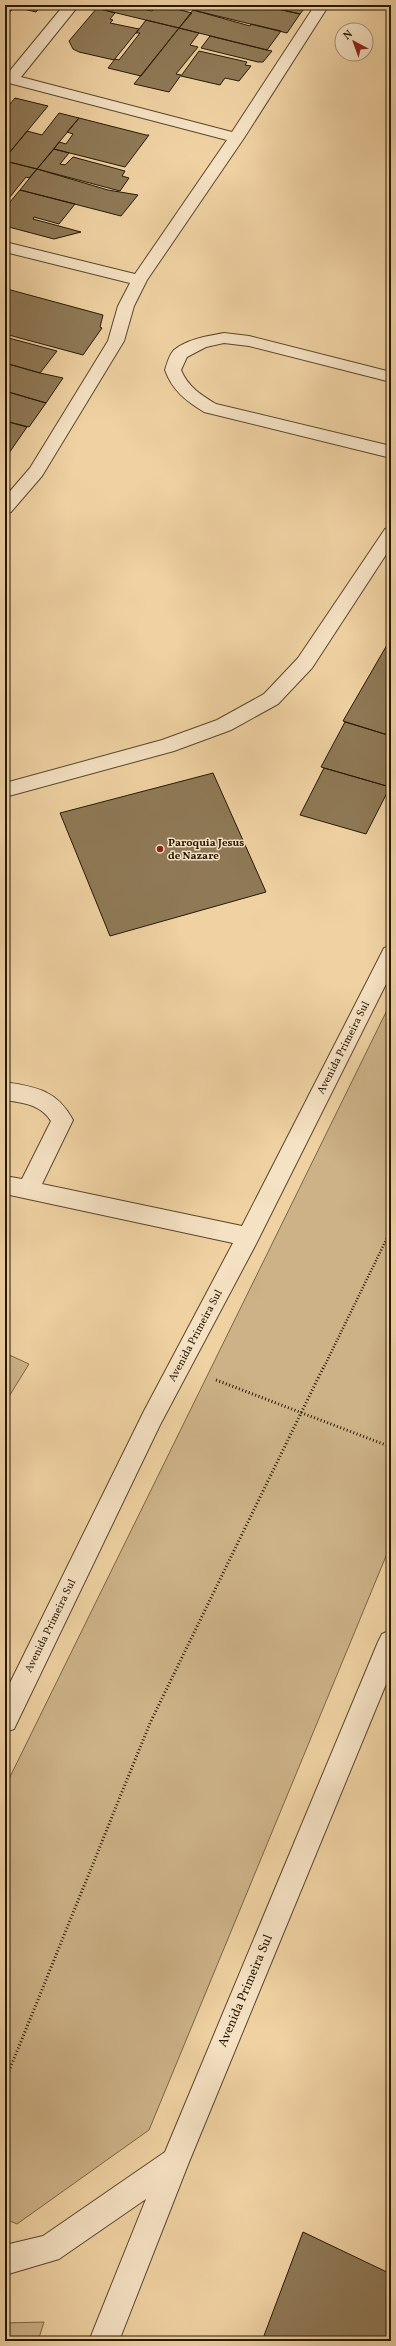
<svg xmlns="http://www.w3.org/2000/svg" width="396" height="2346" font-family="Vollkorn,serif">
  <rect width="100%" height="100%" fill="#efd1a2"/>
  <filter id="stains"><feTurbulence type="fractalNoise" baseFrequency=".005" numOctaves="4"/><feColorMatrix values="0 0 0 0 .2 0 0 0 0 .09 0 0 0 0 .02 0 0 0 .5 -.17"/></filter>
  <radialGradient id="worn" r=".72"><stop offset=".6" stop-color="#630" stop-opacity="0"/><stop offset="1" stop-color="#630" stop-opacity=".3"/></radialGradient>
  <path fill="#cdb287" stroke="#7a6646" d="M391,1002v542l-242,586 -132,94 -12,-5v-432z
    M5,1353l24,11 -24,39z
    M44,2322l-6,19h-33v-18z"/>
  <path fill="#8f7956" stroke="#271904" d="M5,5l9,2 -9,11z
    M7,5h35l-6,7z
    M104,5h31l-2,2 19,4 5,-6h4l31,8 -13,15 -79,-19z
    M198,5h62l40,9 -13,19 -94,-23z
    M260,5h47l-7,9z
    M97,8l18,5 -5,6 3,1 -3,3 29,6 -25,31 -35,-8 -6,-3 -4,-8z
    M193,10l57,16 1,-2 30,7 -14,19 -88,-22z
    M146,20l33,8 -38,48 -33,-8 7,-9 4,1 21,-27h-4z
    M179,28l20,5 -9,12 8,2 -22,27 5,1 -12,17 -35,-8z
    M210,36l57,14 5,1 -9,11h-5l-57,-14z
    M199,51l48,11 -2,3 6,1 -12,15 -14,-3 -5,7 -39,-9z
    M15,98l33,8 -43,52v-48z
    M59,113l20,5 -42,51 -32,-8v-3l22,-27 15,4z
    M79,118l67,17h3l-24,32 -71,-18 5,-7 7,2 7,-10 -6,-2z
    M54,149l15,4 -9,11 5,1 8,-8 52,14 -3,5 7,2 -9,13 -83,-22z
    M5,161l32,8 -8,9 -3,-1 -21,26z
    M37,169l71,21 30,5 -17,21 -101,-26z
    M20,190l55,14 -16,20 -25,-7 -1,2 48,13 -27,7 -49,-13v-18z
    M7,289l96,26 -3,12 2,1 -19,27 -78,-21v-42z
    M5,337l52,14 -17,22 -35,-10z
    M5,363l35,10 23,5 -17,25 -41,-12z
    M5,391l41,12 -17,24 -24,-6z
    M5,421l22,6 -18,26 -4,-1z
    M391,638v98l-48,-15z
    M345,722l46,14 -1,51 -69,-20z
    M324,768l66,19 -24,47 -66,-19z
    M213,773l53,119 -156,44 -50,-123z
    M303,2232l88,42v67h-129z"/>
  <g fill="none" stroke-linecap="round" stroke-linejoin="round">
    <defs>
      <path id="minor" d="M64,5h15l-58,72 211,55 83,-127h14l-85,133 -97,142 -13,26 -10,35 -82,135 -31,36 -6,2v-17l25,-29 78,-127 10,-35 12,-23 -125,-31v-10l130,32 92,-134 -222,-58v-9h3z
        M224,333l25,3 142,36v10l-142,-36 -25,-3 -18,4 -19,10 -6,13c7,17 20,25 35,34l175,42v12l-187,-46c-18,-11 -32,-22 -39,-42 2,-6 4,-15 9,-20 13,-11 34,-14 50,-17z
        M391,527v20l-79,121 -34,36 -47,26 -57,21 -169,46v-14l157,-43 55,-20 47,-26 34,-36 87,-129z
        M391,946v28l-135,270 -96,181 -146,304 -9,3v-39l139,-282 89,-168 -228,-49v-18l17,3 29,-58c-11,-17 -28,-18 -46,-21v-18c31,5 52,8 68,38l-31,64 200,42 139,-272 3,-6z
        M391,1630v42l-202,490 -70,179h-30l57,-142 -87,60 -54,16v-30l38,-9 122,-84 213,-510 4,-8z"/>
    </defs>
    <use href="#minor" stroke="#59472c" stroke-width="2"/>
    <path stroke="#271904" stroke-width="2.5" stroke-dasharray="1 2" stroke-linecap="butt" d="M323,1369l68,-139"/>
    <path stroke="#271904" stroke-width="3" stroke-dasharray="1 2.5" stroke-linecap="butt" d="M216,1380l175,67
      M5,2081l145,-358 173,-355"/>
    <use href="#minor" fill="#f5e1c3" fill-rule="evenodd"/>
  </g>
  <circle fill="#8f2418" stroke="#f5e1c3" stroke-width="1.5" cx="160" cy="849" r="4"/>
  <g text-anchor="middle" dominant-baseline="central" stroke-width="3" stroke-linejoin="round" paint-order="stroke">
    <g font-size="11" font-weight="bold" fill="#271904" stroke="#f5e1c3" text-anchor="start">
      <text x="168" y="843">Paroquia Jesus<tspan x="168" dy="13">de Nazare</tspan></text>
    </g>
    <g font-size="11" fill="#271904" stroke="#f5e1c3">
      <text transform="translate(344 1048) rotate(-63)">Avenida Primeira Sul</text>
      <text transform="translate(196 1336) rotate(-62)">Avenida Primeira Sul</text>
      <text transform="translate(51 1626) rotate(-64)">Avenida Primeira Sul</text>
    </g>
    <g font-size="13" fill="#271904" stroke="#f5e1c3">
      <text transform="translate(246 1991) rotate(-67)">Avenida Primeira Sul</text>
    </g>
  </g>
  <rect width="396" height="2346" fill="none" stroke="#efd1a2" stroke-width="20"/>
  <rect x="6" y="6" width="384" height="2334" fill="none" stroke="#271904" stroke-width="2"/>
  <rect x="10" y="10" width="376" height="2326" fill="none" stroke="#271904"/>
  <g transform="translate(354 42) rotate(319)"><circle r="19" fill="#f5e1c3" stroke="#a39177"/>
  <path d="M0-3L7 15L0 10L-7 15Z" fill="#8f2418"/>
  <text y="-6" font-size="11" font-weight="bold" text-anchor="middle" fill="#271904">N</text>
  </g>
  <rect width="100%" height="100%" filter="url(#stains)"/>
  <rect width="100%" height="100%" fill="url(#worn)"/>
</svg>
